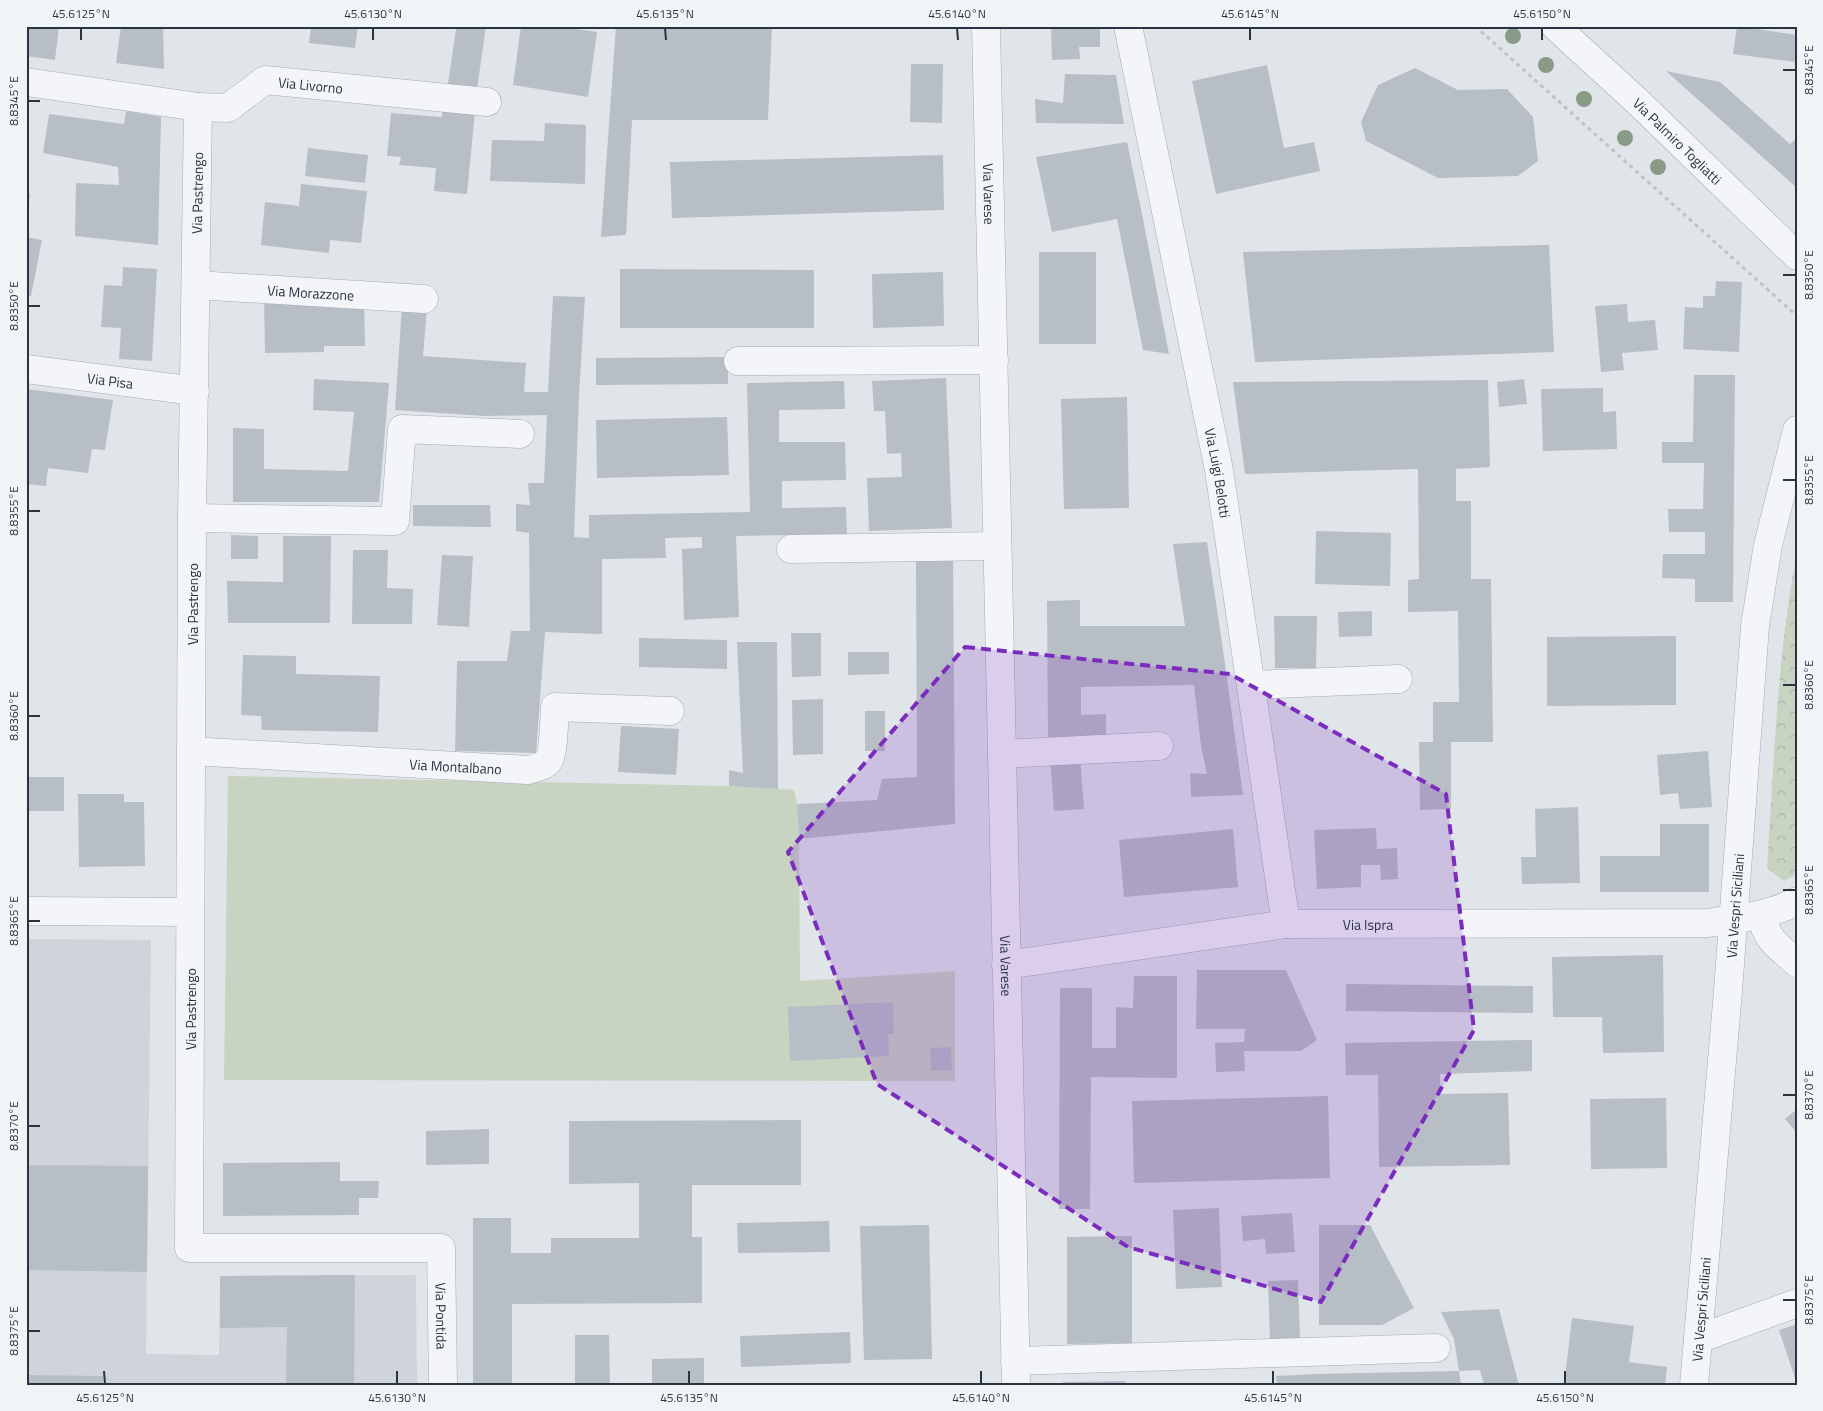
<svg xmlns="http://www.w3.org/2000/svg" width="1823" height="1411" font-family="'Titillium Web',sans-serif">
  <defs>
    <pattern id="park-crowns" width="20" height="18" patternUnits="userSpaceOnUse" patternTransform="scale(1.25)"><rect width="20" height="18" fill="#c8d3c2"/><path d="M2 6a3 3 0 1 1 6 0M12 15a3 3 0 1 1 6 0" fill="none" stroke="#acb6a8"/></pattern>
  </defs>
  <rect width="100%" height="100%" fill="#e0e5e9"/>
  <path fill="#cfd4db" d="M26,939l125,1 -5,414 73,1 1,-79 196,-1 1,110h-391z"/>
  <path fill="#c8d3c2" d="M228,776l501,10 65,4 3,14 2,35 1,142 155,-10v110l-731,-1z"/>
  <path fill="url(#park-crowns)" d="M1797,552v322l-13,7 -17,-13c7,-105 10,-212 30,-316z"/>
  <path fill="#b8bec6" d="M27,26h32l-4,34 -29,-4z
    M121,26h42l1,43 -48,-6z
    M311,26h47l-3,22 -46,-5z
    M444,26h42l-9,63 -29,-5 8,-55z
    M521,26h36l40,6 -9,65 -75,-12z
    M616,26h156l-4,94h-136l-6,115 -25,2z
    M1051,26h49v21h-21l1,12 -28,1z
    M1737,26l60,9v27l-64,-8z
    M911,64h32l-1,59 -32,-1z
    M1267,65l17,83 30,-6 6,29 -104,23 -24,-113z
    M1415,68l43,22 49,-1 26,28 5,44 -20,15 -80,2 -72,-37 -5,-19 17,-37z
    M1666,71l54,11 70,62 7,-6v50z
    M1065,74l51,1 8,49 -88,-1 -1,-24 28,4z
    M443,108l32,3 -8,83 -33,-3 2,-23 -37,-3 2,-8 -14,-1 4,-43 51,4z
    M126,111l35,6 -3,128 -83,-9 1,-53 43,2 -1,-18 -75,-14 6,-39 75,10z
    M545,123l41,2 -1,59 -95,-3 2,-41 52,1z
    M1127,142l15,72 27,140 -26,-4 -26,-131 -65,13 -16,-75z
    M308,148l60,7 -3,28 -60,-7z
    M943,155l1,55 -272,8 -2,-56z
    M301,184l66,7 -6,52 -31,-3 -1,13 -68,-8 4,-43 34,4z
    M26,194h4l-2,20h-2z
    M26,237l16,3 -11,56 -5,-1z
    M1549,245l5,107 -299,10 -12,-110z
    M1039,252h57v92h-57z
    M123,267l34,2 -5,92 -33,-2 2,-31 -20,-1 3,-42 18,1z
    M620,269l194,1v58h-194z
    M943,272l1,54 -71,2 -1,-54z
    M1716,281l26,1 -3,70 -56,-3 2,-42 18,1v-12h12z
    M264,296l100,4 1,46h-41v6l-59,1z
    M553,296l32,1 -6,97 -5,143 15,1v-23l161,-3 -3,-129 97,-2 1,28 -66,1v32h66l1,38 -64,1v27l64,-1 1,27 -111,2 3,81 -55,3 -2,-71 20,-1v-11l-37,1 1,20 -64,1v75l-57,-2 -9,121 -81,-2 2,-90h50l4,-30h19l-1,-98 -13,-2v-27l14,1 -2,-22h16l3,-68 -62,1 -90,-6 7,-104 25,2 -4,48 103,7 -2,29h24z
    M1627,304l1,18 27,-2 3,30 -36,3 2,17 -23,2 -6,-66z
    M728,357v27l-132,1v-27z
    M1694,375h41l-2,227h-38v-23l-33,-1 1,-24h42v-22h-36l-1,-23h35l1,-46h-42v-21h31z
    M946,378l6,150 -83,3 -2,-53 35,-1 -1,-24 -14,1 -2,-43h-11l-2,-30z
    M314,379l75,4 -10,119h-146v-74l31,1v40l84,2 6,-59 -41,-2z
    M1524,379l3,25 -28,3 -2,-25z
    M1488,380l2,87 -34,2v32h15v78h20l2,163h-42v67l-31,1 -1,-68h14v-40h26l-1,-91 -50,1v-32l11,-1 -1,-110 -173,5 -12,-92z
    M1603,388v24l13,-1 1,38 -74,2 -2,-62z
    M26,389l87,11 -8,50 -13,-1 -4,24 -40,-5 -2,18 -20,-2z
    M1127,397l2,111 -65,1 -3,-110z
    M727,417l2,58 -132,3 -1,-58z
    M413,505h77l1,22 -78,-1z
    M1316,531l75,2 -1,53 -75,-2z
    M231,535l27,1v23h-27z
    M283,536h48l-1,87h-102l-1,-42 56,1z
    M1207,542l17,115 19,138 -52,2 -1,-24 17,1 -6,-28 -7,-61 -113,2v28l25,-1v24h-58l-1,-137 33,-1v26h105l-12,-82z
    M353,550h35l-1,38 26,1 -1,35h-60z
    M442,555l31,1 -4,71 -32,-2z
    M916,559h37l2,265 -156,15 -2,-35 80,-4 5,-21 35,-2z
    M1372,611v25l-33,1 -1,-25z
    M1274,616h43l-1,52h-41z
    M791,633h30v43l-29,1z
    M1676,636v69l-129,1v-69z
    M639,638l88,2v29l-88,-2z
    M737,642h40l1,147 -49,-3v-16l14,3z
    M848,652h41v22l-41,1z
    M243,655l53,1v18l84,2 -2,56 -116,-2 -1,-14 -20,-1z
    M823,699v55l-30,1 -1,-55z
    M865,711h20v40h-20z
    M621,726l58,3 -3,46 -58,-3z
    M1708,751l4,56 -32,2 -2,-16 -18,2 -3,-40z
    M1080,757l4,52 -30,2 -4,-52z
    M28,777h36v34h-36z
    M78,794h46v8h20l1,64 -66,1z
    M1578,807l2,76 -58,1 -1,-27h15l-1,-48z
    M1660,824h49v68h-109v-36h60z
    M1376,828l1,21 20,-1 1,31 -17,1 -1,-15h-19v22l-44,2 -3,-59z
    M1233,829l5,58 -114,10 -5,-57z
    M1663,955l1,97 -61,1 -1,-36h-49l-1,-60z
    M1197,970h89l31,70 -16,11h-57l1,20 -29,1 -1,-29 29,-1 1,-13h-49z
    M1134,976h43v102l-86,-1 -1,132h-31l1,-221h32v60h24v-41l17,1z
    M1346,984l187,2v27l-187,-2z
    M893,1002l1,32h-6l1,22 -99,5 -2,-54z
    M1532,1040v31l-92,3v20l68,-1 2,72 -131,2 -1,-92h-32l-1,-32z
    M951,1047l1,23 -21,1 -1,-23z
    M1328,1096l2,82 -196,5 -2,-82z
    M1666,1098l1,70 -76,1 -1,-70z
    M1797,1109v24l-12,-14z
    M801,1120v65h-109v52h10v66l-190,1v81h-39v-167h38v35h40v-15h88v-55l-70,1v-63z
    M489,1129v35l-63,1v-34z
    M340,1162v19h39l-1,17h-19v17l-136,1v-53z
    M26,1165l122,1 -1,106 -121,-2z
    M1219,1208l3,79 -46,2 -3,-79z
    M1292,1213l3,39 -29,2 -1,-15 -22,2 -2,-25z
    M829,1221l1,31 -92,1 -1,-30z
    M929,1225l3,134 -68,1 -4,-134z
    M1319,1225h51l44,83 -32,17h-63z
    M1132,1236v107l-65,1v-107z
    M355,1275l-1,110h-68l1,-58 -67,1v-52z
    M1298,1280l2,58 -30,2 -2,-59z
    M1499,1309l20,76h-35l-4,-15 -21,1 2,14h-184l-1,-9 40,-2 143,-3 -5,-32 -13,-27z
    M1572,1318l62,8 -5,36 38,5 -2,18h-101z
    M1797,1324v57h-1l-17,-51z
    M850,1332l1,31 -110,4 -1,-31z
    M575,1335h34l1,50h-35z
    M704,1358v27h-52v-26z
    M26,1375l77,1v9h-77z
    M1125,1381v4h-62v-3z"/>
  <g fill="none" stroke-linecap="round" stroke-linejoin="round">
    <defs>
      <g id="minor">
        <path id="s1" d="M986,26l30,1359"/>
        <path id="s2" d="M1128,26l91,444 67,454"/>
        <path id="s3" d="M1555,26l84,77 158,153"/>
        <path id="s4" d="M26,82l172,25 30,1 37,-28 222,22"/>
        <path id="s5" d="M198,107l-6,411 -3,730h252l2,137"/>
        <path id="s6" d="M196,285l228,14"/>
        <path d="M738,361l256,-1"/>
        <path id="s7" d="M26,369l169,22"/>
        <path d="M192,518l203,3 7,-92 118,5"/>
        <path d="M791,549l206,-3"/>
        <path d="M1252,685l146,-6"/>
        <path id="s8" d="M191,751l337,19c7,-2 16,-3 21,-10 5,-10 5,-41 6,-53l115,4"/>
        <path d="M1002,754l157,-8"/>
        <path d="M26,911l164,1"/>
        <path d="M1760,915c9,27 16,30 37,48"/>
        <path id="s9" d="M1006,965l280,-41 422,-1c30,-5 62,-7 89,-22"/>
        <path d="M1698,1339l99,-36"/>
        <path d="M1015,1361l421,-13"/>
        <path id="s10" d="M1694,1385l34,-394 27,-365 13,-81 29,-115"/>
      </g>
    </defs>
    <use href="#minor" stroke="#a5acb3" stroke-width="29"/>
    <path stroke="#bec3c8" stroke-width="3" stroke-dasharray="4 4" stroke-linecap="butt" d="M1475,26l322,290"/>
    <use href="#minor" stroke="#f3f5f8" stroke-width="28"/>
  </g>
  <g fill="#899a87">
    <circle cx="1513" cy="36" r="8"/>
    <circle cx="1546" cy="65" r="8"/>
    <circle cx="1584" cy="99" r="8"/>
    <circle cx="1625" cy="138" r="8"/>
    <circle cx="1658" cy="167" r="8"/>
  </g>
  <path fill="#7b2cbf" fill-opacity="0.2" stroke="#7b2cbf" stroke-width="4" stroke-dasharray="10 6" stroke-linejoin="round" d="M965,647l265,27 216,120 28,236 -153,272 -193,-55 -251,-163 -89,-232z"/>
  <path fill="none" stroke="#293441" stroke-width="2" d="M81,28v12M373,28v12M665,28l1,12M957,28l1,12M1250,28v12M1542,28v12M1783,70h13M28,101h12M1783,275h13M28,306h12M1783,480h13M28,511h12M1783,685h13M28,716h12M1783,890h13M28,921h12M1783,1095h13M28,1126h12M1783,1300h13M28,1331h12M104,1371l1,13M397,1371v13M689,1371v13M981,1371v13M1273,1371v13M1565,1371v13"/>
  <g text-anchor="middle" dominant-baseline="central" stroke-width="4" stroke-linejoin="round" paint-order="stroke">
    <g font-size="14" fill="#293441" stroke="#f0f4f7">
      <text stroke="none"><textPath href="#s4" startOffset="296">Via Livorno</textPath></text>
      <text stroke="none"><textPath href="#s3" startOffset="168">Via Palmiro Togliatti</textPath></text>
      <text transform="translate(197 193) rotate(-89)">Via Pastrengo</text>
      <text stroke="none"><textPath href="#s1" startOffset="168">Via Varese</textPath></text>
      <text stroke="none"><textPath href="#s6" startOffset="115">Via Morazzone</textPath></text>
      <text stroke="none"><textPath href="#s7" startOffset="85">Via Pisa</textPath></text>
      <text stroke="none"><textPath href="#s2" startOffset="456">Via Luigi Belotti</textPath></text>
      <text transform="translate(192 604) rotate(-90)">Via Pastrengo</text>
      <text stroke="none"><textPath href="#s8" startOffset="265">Via Montalbano</textPath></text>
      <text stroke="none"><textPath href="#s10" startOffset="481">Via Vespri Siciliani</textPath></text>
      <text stroke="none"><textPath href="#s9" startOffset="365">Via Ispra</textPath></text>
      <text stroke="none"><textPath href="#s1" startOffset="940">Via Varese</textPath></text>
      <text transform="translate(190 1009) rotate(-90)">Via Pastrengo</text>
      <text stroke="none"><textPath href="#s10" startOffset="76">Via Vespri Siciliani</textPath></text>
      <text stroke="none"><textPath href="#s5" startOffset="1461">Via Pontida</textPath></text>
    </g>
  </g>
  <rect width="1823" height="1411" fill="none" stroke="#f0f4f7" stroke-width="55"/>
  <rect x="28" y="28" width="1768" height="1356" fill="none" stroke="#293441" stroke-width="2"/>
  <g font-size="12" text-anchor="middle" fill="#293441">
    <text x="81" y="18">45.6125°N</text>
    <text x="373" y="18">45.6130°N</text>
    <text x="665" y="18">45.6135°N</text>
    <text x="957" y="18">45.6140°N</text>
    <text x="1250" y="18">45.6145°N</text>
    <text x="1542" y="18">45.6150°N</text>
    <text transform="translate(1809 70) rotate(-90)" y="4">8.8345°E</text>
    <text transform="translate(14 101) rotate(-90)" y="4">8.8345°E</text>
    <text transform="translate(1809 275) rotate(-90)" y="4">8.8350°E</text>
    <text transform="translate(14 306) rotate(-90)" y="4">8.8350°E</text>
    <text transform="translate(1809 480) rotate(-90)" y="4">8.8355°E</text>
    <text transform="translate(14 511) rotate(-90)" y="4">8.8355°E</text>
    <text transform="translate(1809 685) rotate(-90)" y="4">8.8360°E</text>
    <text transform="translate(14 716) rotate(-90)" y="4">8.8360°E</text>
    <text transform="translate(1809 890) rotate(-90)" y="4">8.8365°E</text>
    <text transform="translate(14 921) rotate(-90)" y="4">8.8365°E</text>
    <text transform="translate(1809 1095) rotate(-90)" y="4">8.8370°E</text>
    <text transform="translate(14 1126) rotate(-90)" y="4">8.8370°E</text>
    <text transform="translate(1809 1300) rotate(-90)" y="4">8.8375°E</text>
    <text transform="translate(14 1331) rotate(-90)" y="4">8.8375°E</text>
    <text x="105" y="1402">45.6125°N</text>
    <text x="397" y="1402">45.6130°N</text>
    <text x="689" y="1402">45.6135°N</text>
    <text x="981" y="1402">45.6140°N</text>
    <text x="1273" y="1402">45.6145°N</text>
    <text x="1565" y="1402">45.6150°N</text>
  </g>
</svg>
